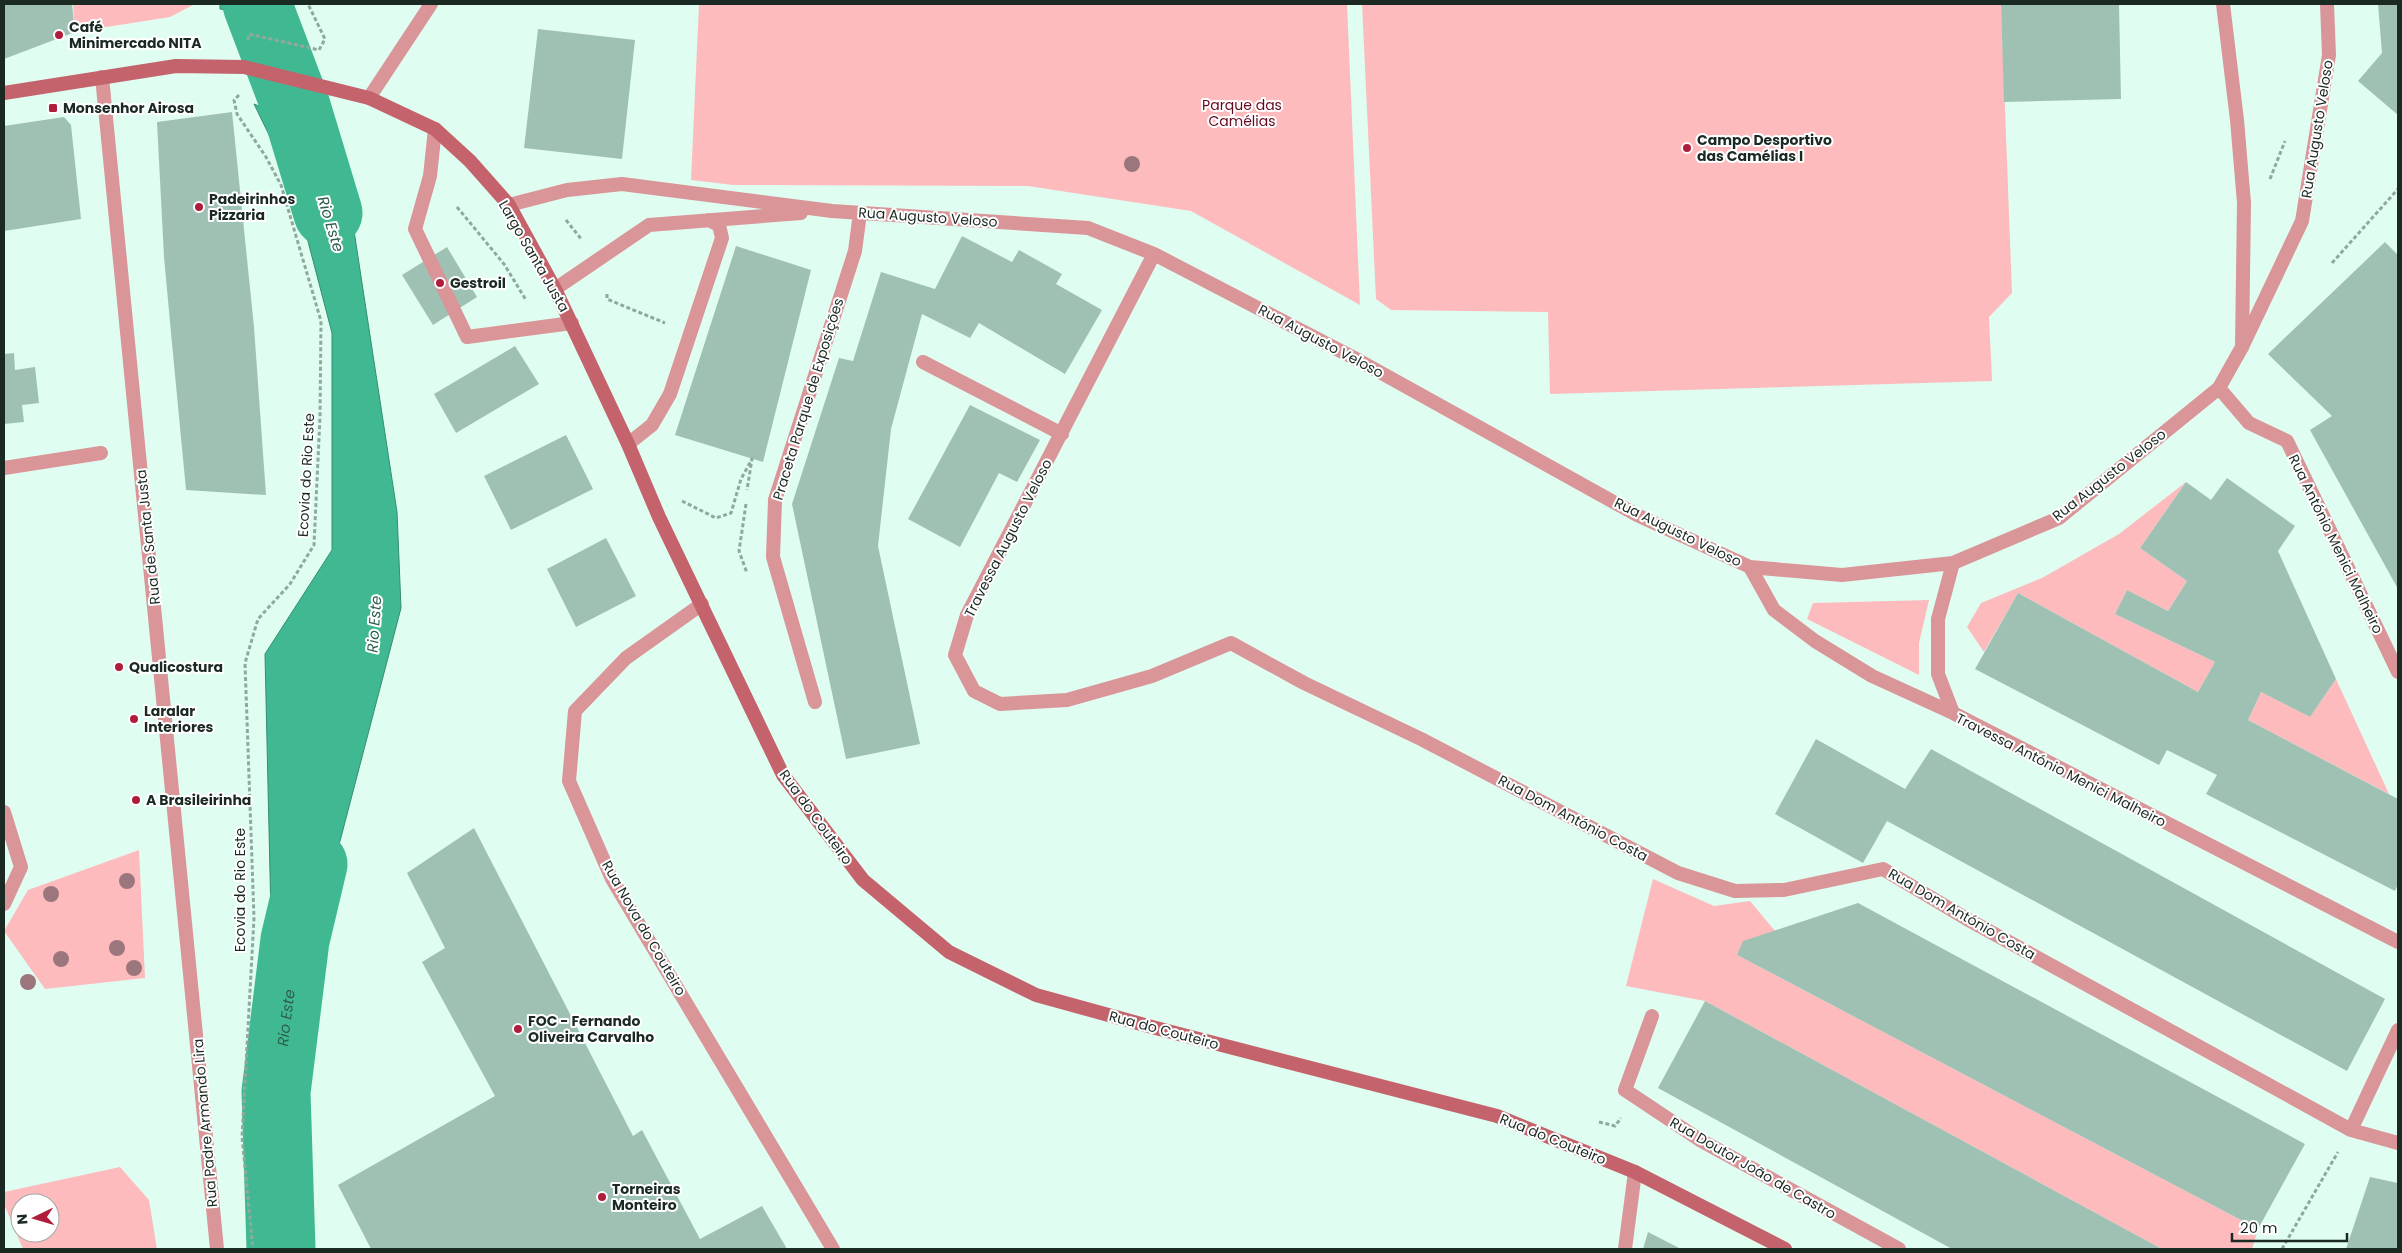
<svg xmlns="http://www.w3.org/2000/svg" width="2402" height="1253" font-family="Poppins,sans-serif">
  <rect width="100%" height="100%" fill="#e0fdf1"/>
  <path fill="#fdbbbd" fill-rule="evenodd" d="M73,4h122l-25,13 -95,15z
    M699,4h648l13,301 -169,-94 -163,-25 -295,-1 -42,-5z
    M1362,4h639l11,289 -23,24 3,64 -442,13 -2,-82 -157,-2 -15,-11z
    M2186,482l-46,66 47,33 -19,30 -41,-21 -12,24 100,48 -17,30 -180,-99 -34,59 -17,-25 14,-24 61,-25 77,-44z
    M1929,600l-10,43v32l-112,-56 6,-16z
    M2336,679l53,115 -141,-74 13,-28 49,25z
    M139,850l6,128 -100,11 -41,-58 24,-41z
    M1653,879l61,27 36,-5 25,30 -31,10 -7,14 521,274 -6,20h-90l-457,-248 -79,-15z
    M120,1167l29,33 8,49h-134l-19,-45v-12zM20,1203h30v30h-30z"/>
  <path fill="#40b992" stroke="#358e71" d="M220,4h70l7,19 -77,-14z
    M254,104l86,35 57,373 4,96 -90,344 -39,9 -7,-307 67,-104v-217l-39,-149z
    M268,1020l33,3 3,226h-46l-15,-130 12,-92z"/>
  <g fill="none" stroke-linecap="round" stroke-linejoin="round">
    <g stroke="#40b992" stroke-width="69">
      <path d="M257,4l39,103 32,106"/>
      <path id="s1" d="M281,1249l-5,-157 19,-152 18,-76"/>
    </g>
  </g>
  <path fill="#9fc1b3" d="M4,4h68l3,28 -71,27z
    M2001,4h118l2,95 -117,3z
    M2378,4h20v111l-40,-34 24,-28z
    M538,29l97,11 -13,119 -98,-11z
    M232,112l22,215 12,168 -80,-5 -15,-157 -7,-76 -7,-135z
    M64,117l7,8 10,94 -77,12v-105z
    M962,236l50,26 7,-12 43,24 -6,10 46,26 -37,64 -86,-51 -9,15 -48,-24 -31,115 -13,117 42,198 -74,15 -54,-255 47,-146 14,3 28,-89 54,17z
    M2385,242l13,13v334l-88,-159 22,-14 -64,-62z
    M736,246l75,24 -48,192 -88,-27z
    M447,247l30,50 -44,28 -31,-50z
    M515,346l24,38 -83,49 -22,-39z
    M14,353l1,17 20,-3 4,36 -17,2 2,17 -20,2v-70z
    M970,405l70,35 -23,42 -18,-9 -39,74 -52,-28z
    M566,435l27,54 -82,41 -27,-54z
    M2227,478l68,48 -17,25 58,128 -26,38 -49,-25 -13,28 150,79v85l-3,7 -189,-97 11,-19 -50,-25 -8,15 -184,-96 43,-76 180,99 17,-30 -100,-48 12,-24 41,21 19,-30 -47,-33 46,-66 25,18z
    M606,538l30,58 -60,31 -29,-58z
    M1816,739l89,50 26,-40 454,250 -38,72 -460,-250 -24,42 -88,-49z
    M474,828l159,308 9,-6 58,109 62,-33 25,43h-416l-33,-64 157,-89 -73,-134 23,-14 -38,-75z
    M1858,903l447,241 -47,85 -521,-274 6,-14z
    M1705,1001l457,248h-210l-294,-161z
    M2370,1177l28,6v66h-52z
    M1648,1232l33,17h-38z"/>
  <g fill="none" stroke-linecap="round" stroke-linejoin="round">
    <path stroke="#91a89e" stroke-width="3" stroke-dasharray="4 2.5" stroke-linecap="butt" d="M248,40l1,-6 70,16 6,-11 -17,-35
      M239,95l-5,5 3,14 29,43 15,28 40,136 -1,96 -6,128 -24,39 -32,35 -13,44 9,255 -12,219 11,112
      M2270,179l15,-38
      M457,207l47,57 22,36
      M566,220l16,20
      M2332,263l66,-74
      M607,294v5l58,24
      M682,501l34,17 15,-5 10,-34 11,-20 -5,31
      M746,504l-7,47 8,22
      M1599,1122l16,4 6,-8
      M2282,1249l56,-97"/>
    <path stroke="#d99598" stroke-width="14" d="M2223,4l14,116 7,83 -2,144
      M369,98l62,-94
      M435,129l-5,47 -15,53 52,108 105,-14
      M4,468l97,-15"/>
    <path stroke="#d99598" stroke-width="14" d="M102,77l115,1172
      M509,205l58,-15 55,-6 210,27 256,17 66,26 204,106 279,155 113,52 92,8 111,-12 106,-45 160,-130 23,-41 60,-126 27,-166 -2,-51
      M1154,254l-187,361 -12,40 19,36 26,13 67,-4 85,-24 79,-33 73,40 117,56 257,134 57,18 49,-1 99,-21 84,50 384,211 47,13
      M555,289l94,-64 152,-12
      M923,362l139,72
      M2219,388l30,35 38,18 111,231
      M628,444l24,-19 18,-31 52,-156 -3,-13 -11,-5
      M1750,567l24,43 41,31 57,35 81,37 445,229
      M702,604l-76,54 -51,53 -6,70 43,98 221,370
      M815,702l-42,-145 2,-57 80,-249 5,-38
      M1953,713l-15,-39v-55l15,-56
      M4,812l17,55 -17,37
      M1652,1016l-27,74 75,50 199,109
      M2351,1130l47,-100
      M1625,1249l10,-77"/>
    <path stroke="#c4636b" stroke-width="14" d="M4,93l172,-27 68,1 125,31 66,31 35,32 39,44 46,84 73,155 31,73 124,258 80,105 86,72 87,43 116,32 345,89 138,56 150,77"/>
  </g>
  <g fill="#9b767c">
    <circle cx="1132" cy="164" r="8"/>
    <circle cx="127" cy="881" r="8"/>
    <circle cx="51" cy="894" r="8"/>
    <circle cx="117" cy="948" r="8"/>
    <circle cx="61" cy="959" r="8"/>
    <circle cx="134" cy="968" r="8"/>
    <circle cx="28" cy="982" r="8"/>
  </g>
  <g fill="#b01d3c" stroke="#fff" stroke-width="2">
    <circle cx="59" cy="35" r="5"/>
    <rect x="48" y="103" width="10" height="10" rx="2.5"/>
    <circle cx="1687" cy="148" r="5"/>
    <circle cx="199" cy="207" r="5"/>
    <circle cx="440" cy="283" r="5"/>
    <circle cx="119" cy="667" r="5"/>
    <circle cx="134" cy="719" r="5"/>
    <circle cx="136" cy="800" r="5"/>
    <circle cx="518" cy="1029" r="5"/>
    <circle cx="602" cy="1197" r="5"/>
  </g>
  <g text-anchor="middle" dominant-baseline="central" stroke-width="4" stroke-linejoin="round" paint-order="stroke">
    <g font-size="14" font-weight="bold" fill="#1b2923" stroke="#fff" text-anchor="start">
      <text x="69" y="27">Café<tspan x="69" dy="16">Minimercado NITA</tspan></text>
      <text x="63" y="108">Monsenhor Airosa</text>
      <text x="1697" y="140">Campo Desportivo<tspan x="1697" dy="16">das Camélias I</tspan></text>
      <text x="209" y="199">Padeirinhos<tspan x="209" dy="16">Pizzaria</tspan></text>
      <text x="450" y="283">Gestroil</text>
      <text x="129" y="667">Qualicostura</text>
      <text x="144" y="711">Laralar<tspan x="144" dy="16">Interiores</tspan></text>
      <text x="146" y="800">A Brasileirinha</text>
      <text x="528" y="1021">FOC - Fernando<tspan x="528" dy="16">Oliveira Carvalho</tspan></text>
      <text x="612" y="1189">Torneiras<tspan x="612" dy="16">Monteiro</tspan></text>
    </g>
    <g font-size="14" fill="#63081d" stroke="#fff">
      <text x="1242" y="105">Parque das<tspan x="1242" dy="16">Camélias</tspan></text>
    </g>
    <g font-size="14" fill="#1b2923" stroke="#fff">
      <text transform="translate(2317 129) rotate(-81)">Rua Augusto Veloso</text>
      <text transform="translate(928 217) rotate(4)">Rua Augusto Veloso</text>
      <text transform="translate(534 256) rotate(60)">Largo Santa Justa</text>
      <text transform="translate(1321 341) rotate(28)">Rua Augusto Veloso</text>
      <text transform="translate(808 399) rotate(-73)">Praceta Parque de Exposições</text>
      <text transform="translate(306 475) rotate(-87)">Ecovia do Rio Este</text>
      <text transform="translate(2109 475) rotate(-38)">Rua Augusto Veloso</text>
      <text transform="translate(1678 532) rotate(26)">Rua Augusto Veloso</text>
      <text transform="translate(148 537) rotate(-96)">Rua de Santa Justa</text>
      <text transform="translate(1008 538) rotate(-63)">Travessa Augusto Veloso</text>
      <text transform="translate(2336 544) rotate(64)">Rua António Menici Malheiro</text>
      <text transform="translate(2061 770) rotate(27)">Travessa António Menici Malheiro</text>
      <text transform="translate(816 817) rotate(54)">Rua do Couteiro</text>
      <text transform="translate(1573 818) rotate(28)">Rua Dom António Costa</text>
      <text transform="translate(240 890) rotate(-90)">Ecovia do Rio Este</text>
      <text transform="translate(1962 914) rotate(30)">Rua Dom António Costa</text>
      <text transform="translate(644 928) rotate(60)">Rua Nova do Couteiro</text>
      <text transform="translate(1164 1030) rotate(15)">Rua do Couteiro</text>
      <text transform="translate(205 1123) rotate(-95)">Rua Padre Armando Lira</text>
      <text transform="translate(1553 1139) rotate(22)">Rua do Couteiro</text>
      <text transform="translate(1753 1168) rotate(30)">Rua Doutor João de Castro</text>
    </g>
    <g font-size="15" font-style="italic" fill="#2d5e4c" stroke="#fff">
      <text transform="translate(331 224) rotate(73)">Rio Este</text>
      <text transform="translate(374 624) rotate(-86)">Rio Este</text>
      <text stroke="none"><textPath href="#s1" startOffset="232">Rio Este</textPath></text>
    </g>
  </g>
  <rect width="2402" height="1253" fill="none" stroke="#1b2923" stroke-width="10"/>
  <g transform="translate(35 1218) rotate(265)"><circle r="24" fill="#ffffff" stroke="#a4a9a7"/>
  <path d="M0-4L9 19L0 12L-9 19Z" fill="#b01d3c"/>
  <text y="-8" font-size="14" font-weight="bold" text-anchor="middle" fill="#1b2923">N</text>
  </g>
  <path d="M2232 1233v8h115v-8" fill="none" stroke="#1b2923" stroke-width="2.5"/>
  <text x="2240" y="1233" font-size="15" fill="#1b2923" stroke="#ffffff" stroke-width="4" paint-order="stroke">20 m</text>
</svg>
